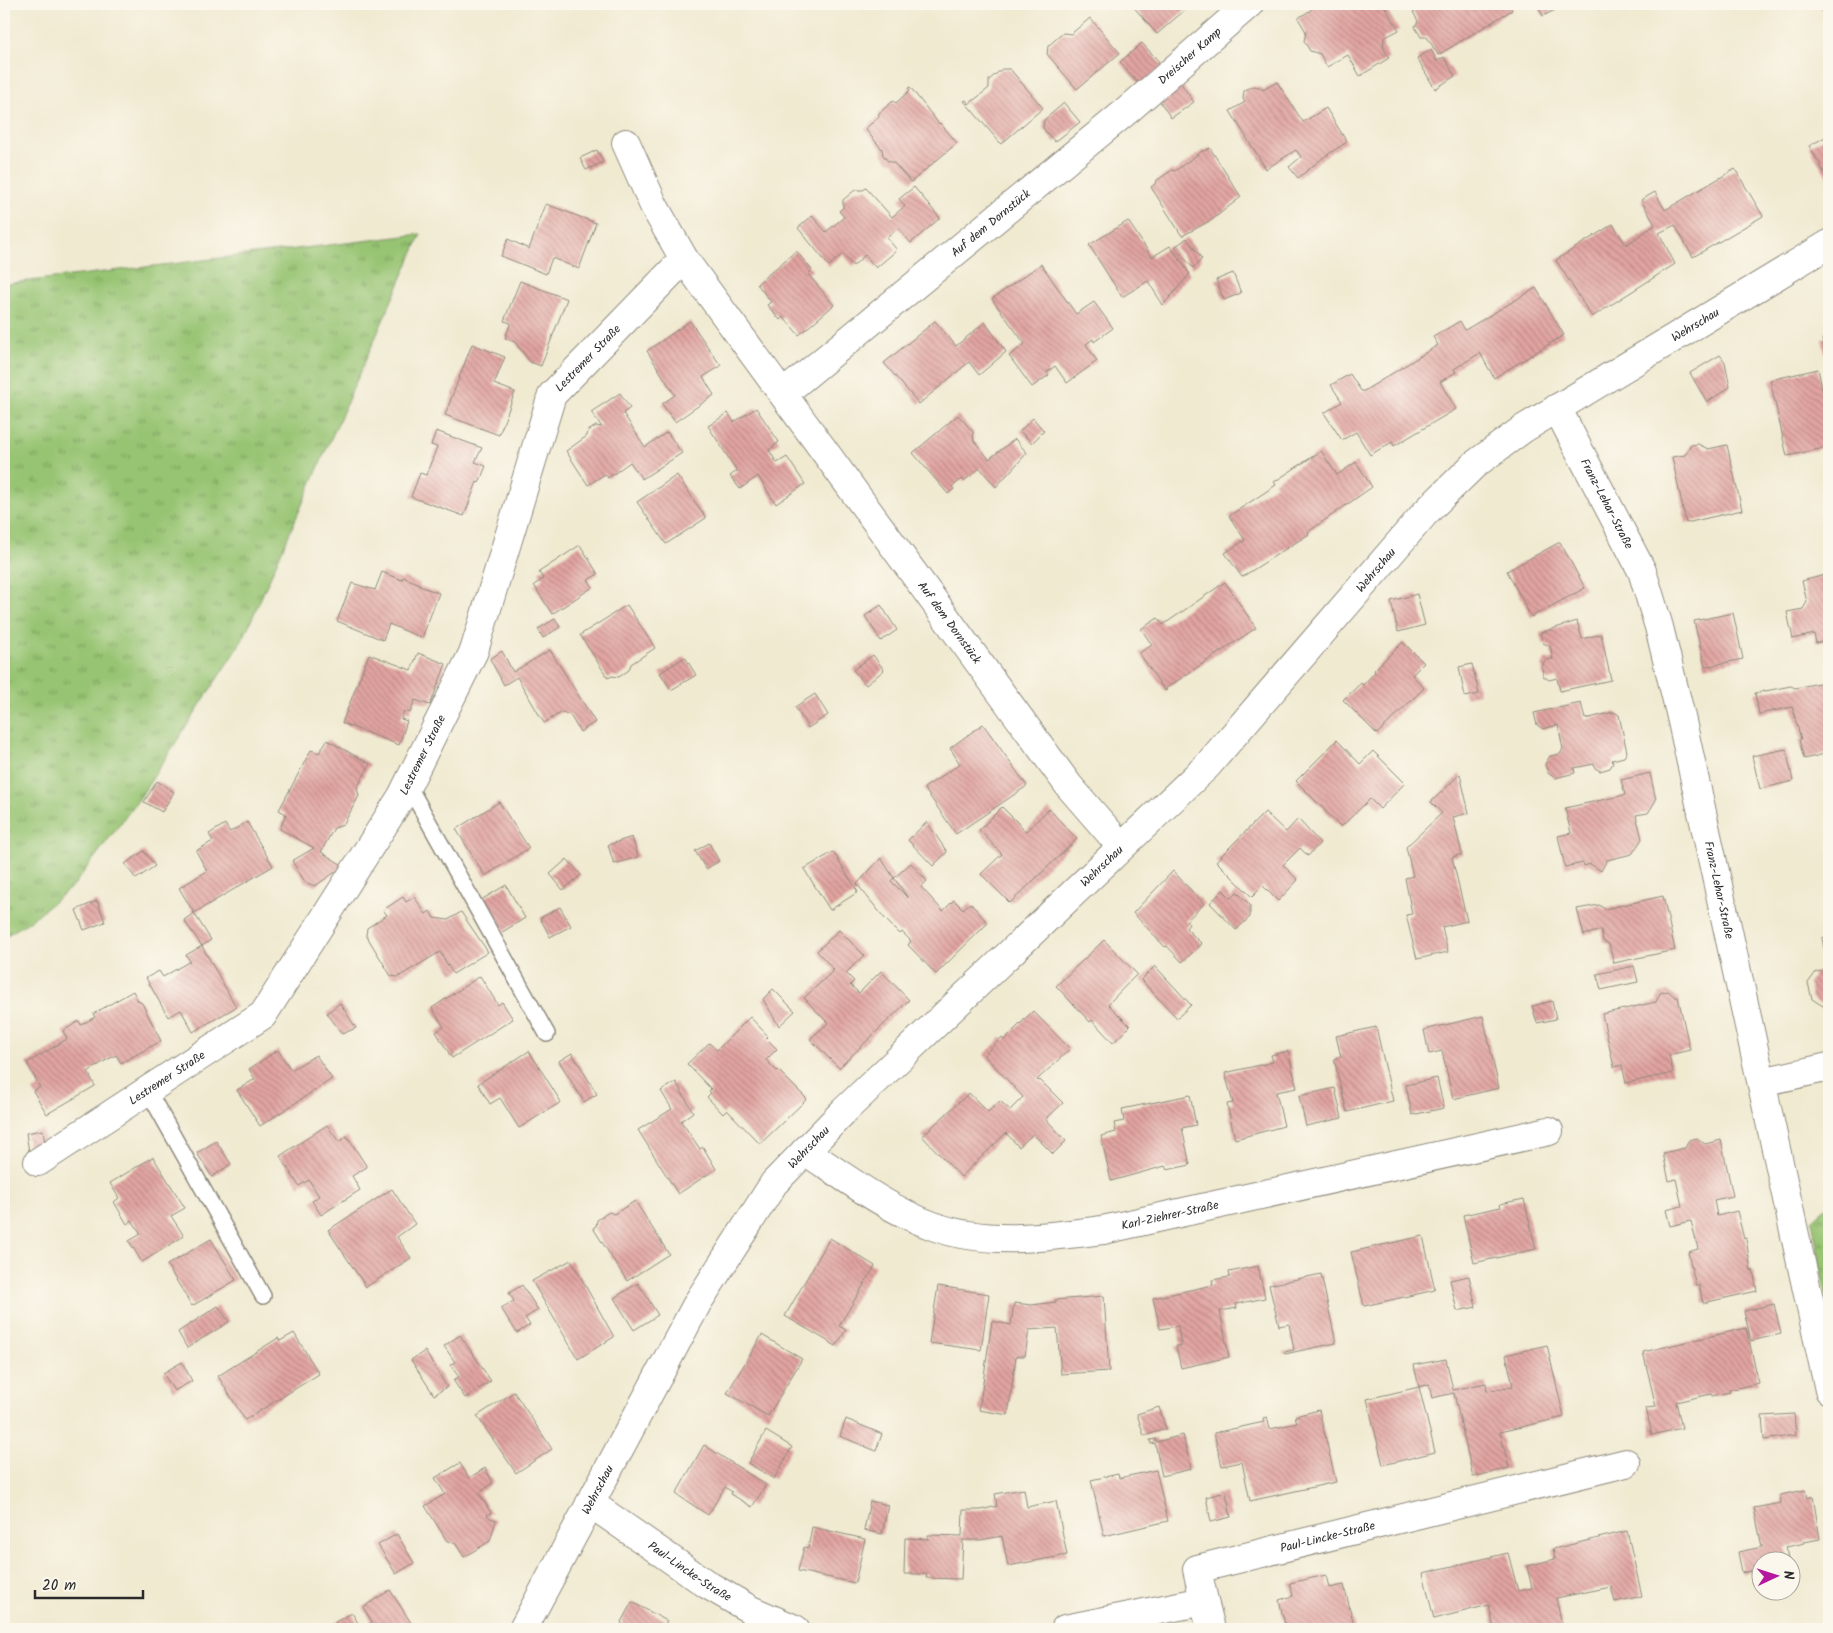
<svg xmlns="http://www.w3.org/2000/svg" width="1833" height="1633" font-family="Kalam,sans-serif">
  <defs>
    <pattern id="grass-tufts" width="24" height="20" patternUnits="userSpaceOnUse" patternTransform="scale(1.25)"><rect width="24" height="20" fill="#97c472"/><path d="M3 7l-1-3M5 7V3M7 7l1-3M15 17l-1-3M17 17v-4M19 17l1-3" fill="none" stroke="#7b9f5e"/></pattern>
    <pattern id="building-back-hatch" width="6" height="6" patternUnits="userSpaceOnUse" patternTransform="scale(1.25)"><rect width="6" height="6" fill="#e2a4a1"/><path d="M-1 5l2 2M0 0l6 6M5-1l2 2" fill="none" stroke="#b78683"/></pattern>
  </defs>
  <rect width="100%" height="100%" fill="#fbf7ec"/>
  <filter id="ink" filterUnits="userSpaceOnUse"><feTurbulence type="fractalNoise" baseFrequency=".02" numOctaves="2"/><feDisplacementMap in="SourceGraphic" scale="10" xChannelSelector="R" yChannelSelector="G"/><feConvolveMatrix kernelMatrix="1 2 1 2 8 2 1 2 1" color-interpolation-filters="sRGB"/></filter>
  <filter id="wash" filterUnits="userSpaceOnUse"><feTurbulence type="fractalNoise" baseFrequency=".0096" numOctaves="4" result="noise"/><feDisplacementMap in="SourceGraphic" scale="20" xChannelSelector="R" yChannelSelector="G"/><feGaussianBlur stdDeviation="1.12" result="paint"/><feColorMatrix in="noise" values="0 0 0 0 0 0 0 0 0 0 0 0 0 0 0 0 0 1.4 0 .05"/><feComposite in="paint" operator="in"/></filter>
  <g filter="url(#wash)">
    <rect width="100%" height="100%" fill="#f0ead1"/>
    <path fill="url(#grass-tufts)" stroke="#61784e" d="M421,234l-178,405 -104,160 -66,87 -43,35 -26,16v-653z
      M1828,1206h1v105l-17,-91z"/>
    <g id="blocks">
      <path fill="url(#building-back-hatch)" d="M1131,4h61l-35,30z
        M1312,4h71l16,26 -15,8 -1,9 6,11 -29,18 -12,-21 -21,12 -7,-13 -10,-3 -6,-10 2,-9 -8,-14 13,-8z
        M1426,4h83l3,6 -74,45 -11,-18h-6l-6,-10 3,-6 -5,-9z
        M1537,4h17l3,5 -14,7z
        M1819,4h10v16z
        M1090,18l30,35 -43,36 -30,-35 1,-8 15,-13 8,1z
        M1142,43l21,23 -23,19 -20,-23z
        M1431,50l6,11 7,-4 11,19 -20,13 -18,-31z
        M1002,69h8l33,39 -42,36 -37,-43 2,-1 3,4 20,-16v-8z
        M1180,82l14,20 -23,16 -14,-21z
        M1277,82l26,40 23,-14 21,34 -23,15 -26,21 -9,-11 12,-10 -5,-7 -30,19 -36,-58 15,-9 -2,-3 1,-8 3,-2 7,-3 8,2 1,2z
        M910,87l29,37 1,-1 17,20 -46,39 -17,-19 -6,-2 -5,-6 -1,-6 -17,-20 15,-13 -2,-2 15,-13 3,2 14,-13 -2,-2z
        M1064,103l16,19 -25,20 -12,-14 1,-8z
        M1829,135v45l-20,-34z
        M1210,148l31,49 -28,22 -31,17 -31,-49 4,-3 1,-3 16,-11 3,1 27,-20h2z
        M597,150l6,12 -17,8 -6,-12z
        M1735,169l28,47 -70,41 -18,-32 -16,8 16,31 -83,53 -36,-57 57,-36 13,21 29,-20 -14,-25 14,-8 10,18z
        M914,187l26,31 -29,25 -13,-15 -11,10 10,12 -21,18 -11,-13 -12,11 -10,-12 -14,12 -31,-38 14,-12 14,16 18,-15 -5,-6 4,-3v-8l12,-10h8l3,-2 26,29 13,-11 -6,-7z
        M546,204l50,19 -17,46 -27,-11 -6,16 -45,-18 7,-17 21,10z
        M1128,221l24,36 18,-11 20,28 -27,31 -15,-24 -26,16 -33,-52z
        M1187,238l15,21 -9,9 -18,-21z
        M796,251l16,19 -4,4 26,31 -35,30 -16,-18 -3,3 -13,-15 4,-3 -14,-18z
        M1041,264l35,50 18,-12 19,26 -19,14 -1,-3 -7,5 11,17 -30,22 -12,-17 -8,6 2,3 -17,12 -23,-31 16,-12 -33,-45z
        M1233,273l8,20 -17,7 -8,-20z
        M520,281l47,18 -26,67 -11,-4 -15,-20 -10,-4 6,-15 -7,-2z
        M1536,288l28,47 -70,43 -14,-25 -26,16 2,3 -16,10 16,27 -62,37 -2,-4 -22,13 -14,-23 -14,8 -18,-27 18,-11 -11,-17 19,-11 11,17h3l74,-46 -5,-8 27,-16 5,9z
        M690,321l31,45 -18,11 11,18 -39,27 -13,-18 13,-9 -28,-44z
        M935,321l21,25 29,-24 21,30 -27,23 -10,-13 -50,42 -35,-41z
        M1829,337v32h-1l-6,-30z
        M472,344l33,13 -11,27 21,8 -16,43 -54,-20z
        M1720,355l5,7 5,25 -23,15 -17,-29z
        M1818,369l11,53v25l-42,9 -17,-76z
        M620,393l10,15 -7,5 22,34 22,-15 15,21 -40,26 -12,-17 -22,16 -3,-4 -17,11 -22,-34 21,-15 1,-5 8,-5 6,1 -11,-15z
        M756,408l23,34 -10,8 8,13 10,-6 18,27 -29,20 -18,-28 -18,13 -10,-13 7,-5 -29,-45 20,-13 6,9z
        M958,415l15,17 1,9 15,18 26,-20 12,14 -31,34 -16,-19 -16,13 -2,-2 -10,8 2,2 -6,5 -35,-41z
        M1033,418l11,13 -12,12 -12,-12z
        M436,431l46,17 -7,14 11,4 -7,17 -2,-1 -13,34 -53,-19 9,-24 6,2 11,-28 -6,-2z
        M1698,444l10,5 19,-4 15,65 -56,13 -14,-66 13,-2 6,-10z
        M1321,451l16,24 19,-13 16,25 -64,45 1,2 -67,43 -17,-24 20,-13 -16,-24 47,-31 -2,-3z
        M677,475l29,43 -40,26 -29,-42z
        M1560,542l25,46 -54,29 -24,-46z
        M580,545l18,29 -10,6 5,7 -41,27 -18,-29 9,-6 -4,-7z
        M382,572l20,8 1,-3 17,7 -1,2 20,7 -17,45 -33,-14 -6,16 -46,-19 15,-38 23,7z
        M1829,574v66l-13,3 -2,-9 -21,5 -6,-27 16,-3 4,-7 -5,-21z
        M1225,582l31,46 -91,61 2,1 -2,1 -26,-38 13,-8 -11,-16 17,-11 5,7z
        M1417,594l8,31 -27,7 -7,-31z
        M627,605l28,43 -24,16 -2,6 -10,7 -7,-1 -4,2 -28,-43z
        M881,605l16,25 -16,11 -16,-25z
        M1733,613l10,46 -38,8 -11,-46z
        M555,619l5,8 -17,11 -5,-9z
        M1577,621l5,18 19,-5 10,46 -51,11 -3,-13 -8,2 -6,-4 -1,-9 3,-7 8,-1 -3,-13 -7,-3 -3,-10z
        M1403,642l21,21 -12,12 12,13 -47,46 -34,-34 18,-17 2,2 12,-13 -1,-2z
        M550,650l45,72 -15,10 -10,-17 -8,-3 -18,11 -27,-46 -13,8 -14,-26 12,-8 11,21z
        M418,653l28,11 -16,41 -15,-5 -5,13 -6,-2 -3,8 6,2 -8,24 -57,-22 27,-69 42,16z
        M873,655l11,15 -18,15 -13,-15z
        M685,657l11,18 -25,15 -11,-17z
        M1472,664l7,30 -14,3 -6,-30z
        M1829,681v72l-25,6 -5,-19 2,-1 -9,-32 -33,7 -4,-21 36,-7 4,2z
        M815,694l13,21 -20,13 -13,-21z
        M1581,703l4,16 29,-7 5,3 8,37 -3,5 -12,3 1,3 -3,5 -10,3 -5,-3 -1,-4 -20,4 1,5 -20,5 -7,-5 -3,-9 5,-8 10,-2 3,-5 -5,-24 -15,4 -6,-4 -3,-12z
        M983,724l44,62 -71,48 -32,-46 36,-24 -10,-16z
        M327,740l43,24 -13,24 2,8 -16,29 -9,3 -13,24 23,14 -29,20 -10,-4 -13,-21 22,-13 -34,-19 6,-15 -7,-4 32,-60 8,3z
        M1337,740l23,24 13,-13 32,32 -25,26 -10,-10 -29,28 -45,-46z
        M1786,749l7,32 -33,8 -8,-33z
        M1650,773l6,27 -8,13 -12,2 6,24 -10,15 -25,6 -6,11 -11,-7 -6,2 -1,-3 -18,4 -7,-31 13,-3 -6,-25 60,-13 -4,-15z
        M1460,774l9,39 -16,4 9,37 -10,3 15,64 -25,6 6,25 -31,7 -11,-44 6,-1 -7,-36 8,-2 -7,-29 36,-34 -11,-11z
        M157,781l17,11 -12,20 -18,-10z
        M499,802l30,46 -44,28 -29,-47z
        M1002,807l24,24 23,-22 28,30 -67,64 -29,-29 21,-20 -23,-24z
        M1265,812l21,20 12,-13 22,24 -12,13 -8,-8 -17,17 15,15 -20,21 -15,-15 -11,11 -36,-36z
        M247,822l26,44 -79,47 17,27 -9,6 -18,-26 10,-7 -15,-25 28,-17 -11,-20 17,-10 -4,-7 16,-10 5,8z
        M927,822l20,30 -14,14 -25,-26z
        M632,837l6,20 -24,7 -6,-19z
        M709,843l10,18 -13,8 -11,-18z
        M144,851l11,15 -19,13 -11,-15z
        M833,852l25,40 -28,18 -26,-41z
        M881,858l13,20 -3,3 17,17 -14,-20 17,-15 16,18 -6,6 22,24 11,-11 9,9 7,-6 18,20 -52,51 -28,-29 3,-4 -9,-9 -2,2 -14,-14 -29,-36z
        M567,859l14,16 -18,15 -13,-16z
        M1173,871l31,33 -18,17 3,3 -3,4 16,16 -20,18 -15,-16 -2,1 -32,-34z
        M506,885l19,33 -29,18 -20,-33z
        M1223,890l8,8 6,-6 13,13v12l-14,13 -26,-27z
        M1663,896l12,54 -61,13 -5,-19 -6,-3 -2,-11 -17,5 -7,-26 22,-4 6,4z
        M403,897l3,5 8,-5 12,17 4,-3 4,7 14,2 13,-8 27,40 -35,22 -13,-22 -42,25 -7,-1 -25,-41 1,-7 20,-13 -4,-5z
        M97,901l8,21 -21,8 -8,-20z
        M560,907l11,19 -21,11 -10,-19z
        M839,930l25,25 -18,18 8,8 -4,4 9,8 22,-22 28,29 -70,68 -29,-29 18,-16 -24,-25 30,-28 -17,-19z
        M1829,936v33l-1,1 -6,-32z
        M1104,940l33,34 -29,30 22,22 -17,17 -21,-23 -2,2 -34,-36z
        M202,946l34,61 -43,25 -12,-22 -13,7 -22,-39 13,-7 4,6 27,-16 -4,-6z
        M1155,966l36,39 -14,13 -36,-38z
        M1634,966l4,16 -37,8 -4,-16z
        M1829,970v35l-6,1 -11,-7 -4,-16 8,-11z
        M480,976l18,29 4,-3 11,17 -61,39 -16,-26 8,-5 -12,-19z
        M773,989l22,22 -16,15 -16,-27z
        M133,991l5,10 4,2 19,38 -40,22 -5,-8 -13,7 -15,10 7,14 -48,28 -14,-23 7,-4 -13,-24 40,-24 -4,-8 16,-10 2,4 14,-8 -2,-3z
        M1668,991l7,6h3l12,53 -21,5 4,18 -47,10 -4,-18 -8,2 -12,-53 54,-12 4,-9z
        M1552,1001l4,18 -19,4 -5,-17z
        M340,1003l16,25 -14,6 -15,-21z
        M1033,1011l37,38 -33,31 2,1 1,-1 23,23 -16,15v2l19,21 -13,13 -20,-20 -14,13 -13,-14 -45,44 -39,-41 47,-43 19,19 12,-11 10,9 13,-13 -39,-42 17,-17 3,2z
        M1483,1016l16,72 -46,11 -11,-48 -13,3 -5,-24z
        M750,1017l18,19 -2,2 11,11 -11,11 11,11 1,-1 29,29 -47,45 -33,-34 -4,4 -16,-17 4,-4 -2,-2 2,-2 -24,-25 22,-21 8,7z
        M1376,1027l17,74 -46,11 -13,-53 7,-2 -5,-21z
        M278,1050l13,20 25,-15 16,24 -72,47 -23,-36 18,-11 -6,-10z
        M529,1051l32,51 -42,26 -19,-30 -10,6 -12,-20z
        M1288,1051l9,37 -21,4 8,34 -49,13 -8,-35 6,-1 -8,-30 48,-11 -2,-7z
        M572,1053l25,41 -13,8 -25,-41z
        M1437,1078l7,30 -32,7 -6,-30z
        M676,1082l17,30 -12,9 19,28 3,-2 13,22 -38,25 -40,-64 34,-21 -11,-18z
        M1335,1088l7,30 -36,8 -7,-30z
        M1190,1095l6,30 -14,3 8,37 -23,5 -2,-4 -54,15 -10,-45 15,-4 -2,-9 10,-2 -2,-12z
        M327,1125l12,17 8,-6 20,31 -15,9 8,14 -39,25 -9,-14 7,-5 -10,-16 -10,6 -19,-30z
        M43,1130l3,21 -17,1 -3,-19z
        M1697,1138l8,6 16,-4 12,56 -19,4 3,16 20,-5 7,28 2,-1 5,33 2,-1 4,21 -54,12 -4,-18 -3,1 -8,-34 10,-3 -7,-28 -21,5 -4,-16 16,-4 -6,-27 -7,2 -6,-28 22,-5 4,-8z
        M216,1141l15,23 -19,13 -15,-24z
        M153,1157l32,51 -14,8 13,20 -42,26 -13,-21 12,-7 -9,-14 -5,4 -13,-22 5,-4 -9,-15z
        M392,1189l23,35 -18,13 14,21 -45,29 -38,-57z
        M1524,1199l12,50 -62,14 -11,-48 38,-8 -1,-3z
        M635,1201l34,53 -42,27 -34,-53 3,-2 1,-6 12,-8 5,2z
        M1423,1236l12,54 -71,16 -13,-54z
        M830,1238l45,28 -36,60 7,4 -10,16 -51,-30z
        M211,1239l25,41 -44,26 -25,-41z
        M571,1260l43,77 -36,22 -46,-78z
        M1258,1266l7,32 -29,6 1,4 -17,3 9,46 -48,11 -5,-22h5l-3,-20 -18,3 -7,-31 60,-13 -1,-5 18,-3 -1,-5z
        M1321,1274l15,69 -51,11 -1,-2 10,-2 -5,-26 -10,2 -10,-41z
        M1469,1276l7,31 -19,4 -7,-31z
        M638,1283l20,32 -24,15 -20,-32z
        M522,1285l16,25 -13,8 5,7 -13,8 -16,-25 13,-7 -5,-8z
        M938,1286l51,8 -8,56 -52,-7z
        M1104,1296l5,75 -48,3 -4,-46 -28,2 -4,26h-9l-8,59 -29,-5 13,-89 19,4 3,-22 18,2 24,-3 -1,-2z
        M1774,1304l7,30 -30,7 -7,-30z
        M218,1306l11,16 -42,26 -9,-16z
        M1746,1328l13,55 -30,7 1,2 -18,4 -1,-2 -35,8 6,26 -30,7 -6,-27 10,-1 -13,-55z
        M294,1333l25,41 -74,46 -27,-44 60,-38 2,3z
        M460,1335l31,46 -26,17 -12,-18 6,-3 -9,-12 5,-3 -11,-16z
        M762,1335l40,24 -34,57 -41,-23z
        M1547,1345l17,72 -64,15 9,36 -36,9 -19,-84 -22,5 -3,-14 -10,3 -5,-22 32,-6 7,31 33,-7 1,8 26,-5 -7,-31z
        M425,1351l22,36 -13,8 -23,-35z
        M182,1362l10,19 -18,10 -11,-18z
        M1419,1387l16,65 -52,13 -16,-66z
        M514,1392l38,57 -36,24 -39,-57z
        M1159,1407l7,22 -22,7 -7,-22z
        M1319,1410l17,72 -86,19 -8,-39 -20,4 -8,-33 50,-11 -1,-4 4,-1 3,12 27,-6 -2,-7z
        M1794,1414l2,21 -32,5 -2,-24z
        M846,1419l36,15 -6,17 -36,-15z
        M766,1431l26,16 -18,32 -26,-16z
        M1183,1435l8,34 -29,7 -7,-33 -4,1 -1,-4 6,-1v3z
        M704,1445l62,40 -14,22 -21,-13 1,-2 -7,-5 -17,28 -32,-21z
        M460,1463l9,15 16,-10 8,15 -14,10 12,20 -4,2 3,3 6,2 -6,21 -26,16 -9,-14 -8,-2 -22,-35 20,-12 -10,-16z
        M1156,1470l12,51 -64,15 -13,-56 27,-6 1,4z
        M1024,1489l3,18 29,-6 11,54 -59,11 -6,-30 -22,4h-17l-2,39 -35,-1 1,-4h-23l1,-36 23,1v-4l34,1 1,-26h18l16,-4 -2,-12z
        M1805,1490l2,8 6,-2 7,43 -16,3 1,1 -19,4 2,13h-28v9l-18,4 -4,-21 24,-5 -8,-39 27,-5 -1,-8z
        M1226,1492l5,25 -20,5 -5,-25z
        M870,1501l18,4 -6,29 -18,-4z
        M812,1527l53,12 -10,44 -57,-12 6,-24 4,1z
        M1627,1531l15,65 -27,6 -4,-15 -55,11 7,31h-41l-2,-5 -26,5 -5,-24 -55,14 -11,-46 85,-20 10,38 14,-3 -5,-22 28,-7 -2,-10z
        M397,1534l17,29 -18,11 -18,-29z
        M1326,1575l3,13 15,-3 11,44h-69l-7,-29 14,-4 -3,-13z
        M390,1590l25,39h-76l-4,-7 17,-9 9,15 11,-6 -9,-15z
        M632,1602l35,19 -5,8h-43l3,-6 -1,-1z"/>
    </g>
  </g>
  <g filter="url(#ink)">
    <use href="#blocks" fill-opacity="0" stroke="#8e8a7e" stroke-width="1"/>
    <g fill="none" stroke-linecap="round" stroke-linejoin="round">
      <defs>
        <path id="service" d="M408,785l139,249
          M148,1091l115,205"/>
        <g id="minor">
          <path id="s1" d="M626,143l28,63 30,53 385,527 52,60"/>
          <path id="s2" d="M783,394l346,-285 120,-105"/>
          <path id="s3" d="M1557,408l85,163 17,56 22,90 148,673"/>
          <path d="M1762,1082l67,-15"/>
          <path id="s4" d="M805,1151c41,27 82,58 128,75 54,20 115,11 170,4l446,-99"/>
          <path id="s5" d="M38,1162l225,-147 139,-219 72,-145 78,-256 132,-136"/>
          <path id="s6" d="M590,1503l118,82 43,25 44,19"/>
          <path d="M1204,1601l7,28"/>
          <path id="s7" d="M523,1629l175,-327 76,-119 70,-72 363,-345 218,-253 49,-48 49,-36 306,-185"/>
          <path id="s8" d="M1065,1629l139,-28 -7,-32 429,-106"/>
        </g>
      </defs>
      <use href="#service" stroke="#8e8a7e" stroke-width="18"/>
      <use href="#minor" stroke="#8e8a7e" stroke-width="30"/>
      <use href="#service" stroke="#fff" stroke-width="15"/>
      <use href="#minor" stroke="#fff" stroke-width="28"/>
    </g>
  </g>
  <g text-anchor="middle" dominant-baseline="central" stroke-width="5" stroke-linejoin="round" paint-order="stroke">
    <g font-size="12" fill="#2b2b2b" stroke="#fbf7ec">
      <text stroke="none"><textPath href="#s2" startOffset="529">Dreischer Kamp</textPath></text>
      <text stroke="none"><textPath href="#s2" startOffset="269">Auf dem Dornstück</textPath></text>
      <text stroke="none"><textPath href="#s7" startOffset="1778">Wehrschau</textPath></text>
      <text stroke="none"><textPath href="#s5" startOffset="1009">Lestremer Straße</textPath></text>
      <text stroke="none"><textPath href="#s3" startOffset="108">Franz-Lehar-Straße</textPath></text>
      <text stroke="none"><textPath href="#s7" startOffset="1372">Wehrschau</textPath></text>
      <text stroke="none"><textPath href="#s1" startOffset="580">Auf dem Dornstück</textPath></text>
      <text stroke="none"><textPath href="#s5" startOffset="574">Lestremer Straße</textPath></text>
      <text stroke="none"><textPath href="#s7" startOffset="968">Wehrschau</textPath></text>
      <text stroke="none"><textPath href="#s3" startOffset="512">Franz-Lehar-Straße</textPath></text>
      <text stroke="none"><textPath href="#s5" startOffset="154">Lestremer Straße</textPath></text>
      <text stroke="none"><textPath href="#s7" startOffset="562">Wehrschau</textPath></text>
      <text stroke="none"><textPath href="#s4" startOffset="389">Karl-Ziehrer-Straße</textPath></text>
      <text stroke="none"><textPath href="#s7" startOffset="158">Wehrschau</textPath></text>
      <text stroke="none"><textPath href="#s8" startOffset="309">Paul-Lincke-Straße</textPath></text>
      <text stroke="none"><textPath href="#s6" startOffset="121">Paul-Lincke-Straße</textPath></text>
    </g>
  </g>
  <rect width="1833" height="1633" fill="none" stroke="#fbf7ec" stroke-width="20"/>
  <g transform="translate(1776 1576) rotate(86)"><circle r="24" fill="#fbf7ec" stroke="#a8a59f"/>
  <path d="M0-4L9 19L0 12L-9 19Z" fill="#b5179e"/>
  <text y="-8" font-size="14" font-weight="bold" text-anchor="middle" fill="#2b2b2b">N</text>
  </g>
  <path d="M35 1590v8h108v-8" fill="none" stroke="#2b2b2b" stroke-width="2.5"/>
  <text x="42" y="1590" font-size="15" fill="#2b2b2b" stroke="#fbf7ec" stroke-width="4" paint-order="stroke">20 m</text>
</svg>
